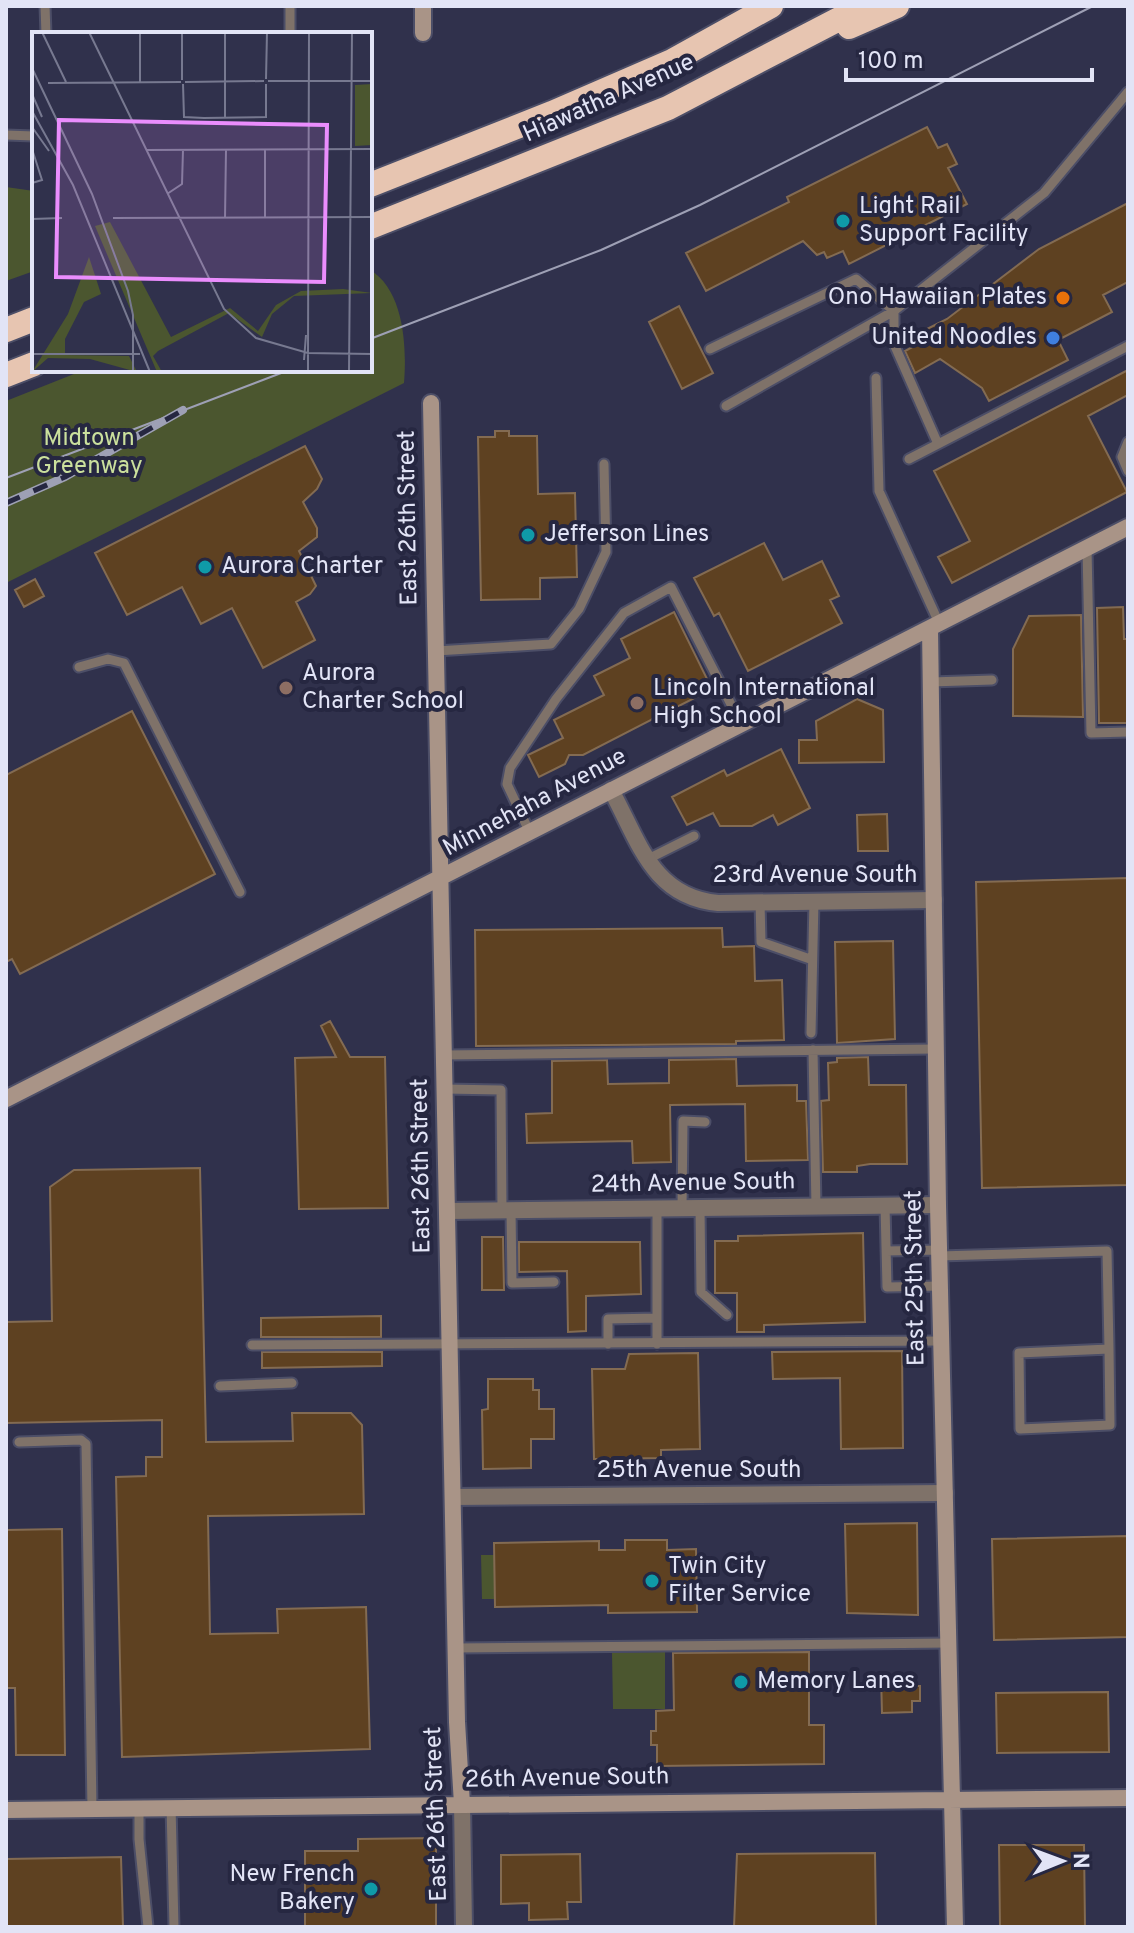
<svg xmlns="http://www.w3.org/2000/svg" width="1134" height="1933" font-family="Overpass,sans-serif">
  <rect width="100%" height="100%" fill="#30314c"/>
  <path fill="#4b562f" d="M6,187l28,4v80l-28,10z
    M370,270c34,20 37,77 34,113l-398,200v-182l78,-31h286z
    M481,1555h13l1,44h-13z
    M665,1652v57h-52l-1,-56z"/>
  <path fill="#5e4121" stroke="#836b52" stroke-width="2" d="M927,127l11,21 9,-4 10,20 -9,4 19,36 -118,60 -6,-13 -16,7 -3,-6 -7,3 -14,-14 -97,50 -20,-38 103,-51 -2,-5z
    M1128,203v79l-25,13 9,17 -54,28 10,20 -79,41 -7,-13 -42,-29 -25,14 -10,-22 24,-13 -4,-8 22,-11 92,-70z
    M679,306l34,67 -31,16 -33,-67z
    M1128,370v25l-40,21 39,76 -175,91 -14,-26 32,-16 -36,-70z
    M495,431h14v5h28l1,58 37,-1 2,84 -37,1v21l-59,1 -3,-163h17z
    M305,446l17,33 -5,10 -14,13 14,26v9l-18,14 17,35 -6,8 -14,8 19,38 -52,28 -31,-60 -31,16 -19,-37 -55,28 -32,-62z
    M764,543l19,37 39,-19 17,35 -9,4 12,23 -94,48 -29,-58 -5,3 -20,-38z
    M35,579l9,17 -20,11 -9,-17z
    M1123,607l1,32h4v84h-29l-2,-115z
    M674,612l38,77 -43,22 -10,1 -8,8 -68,35h-14l-4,9 -26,13 -11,-22 35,-17 -9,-18 50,-25 -10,-19 36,-18 -9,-19z
    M1081,615l2,102 -70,-1v-67l16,-33z
    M857,699l26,11 1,52 -85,1v-23h18l-1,-19z
    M132,711l83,163 -195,100 -8,-15 -6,3v-187z
    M781,749l29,59 -32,17 -5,-10 -21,11h-32l-7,-13 -26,12 -15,-28 52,-27 3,6z
    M887,814l1,37h-30l-1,-36z
    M1128,878v307l-146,3 -6,-306z
    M722,928l1,19 31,-1 1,35 27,-1 2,60 -48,1v3l-260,2 -1,-116z
    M893,941l2,98 -58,4 -2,-101z
    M330,1021l20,36h35l3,151 -89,1 -4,-151 41,-1 -15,-31z
    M868,1057l1,28h37l1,79h-37l-13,2v6h-34l-2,-71 8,-1 -1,-37 9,-1v-4z
    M736,1059l1,27 60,-1v16h9l2,59 -62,1 -1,-57 -75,1 1,57 -38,1 -1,-22 -105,2 -1,-29 26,-1v-52l55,-1 1,24 61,-1v-23z
    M200,1168l6,274 87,-1 -1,-28h59l11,12 2,89 -156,2 2,118 68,-1 -1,-24 89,-2 4,142 -248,8 -6,-280 30,-1v-19h16v-37l-156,3v-101l46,-1 -2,-134 24,-17z
    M863,1233l2,89 -101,3v7h-27v-39h-22v-52h23v-5z
    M482,1237h21l1,53h-22z
    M519,1242h121l1,52 -55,2v35l-18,1 -1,-61 -48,1z
    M381,1316v21h-120v-19z
    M902,1351l1,97 -62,1 -1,-71 -67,1 -1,-27z
    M262,1352h120v14l-120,2z
    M698,1353l2,96 -39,1v8l-67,1 -2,-90h33l4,-15z
    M488,1379h45v11h6v19h15v30h-23v29l-48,1 -1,-59 6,-1z
    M917,1523l1,92 -71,-2 -2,-89z
    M62,1529l3,226h-49l-1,-67h-9v-158z
    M1128,1536v101l-134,3 -2,-101z
    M625,1540h42v10l29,-1 1,63 -89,1v-8l-113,2 -1,-64 105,-2v9h26z
    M809,1652v73h15v39l-167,2v-21h-6v-14h5v-20l18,-1 -1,-57z
    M911,1675v11h9v15h-8v11l-30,1 -1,-37z
    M1108,1692l1,60 -112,1 -1,-60z
    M436,1838v89h-131v-76h53v-12z
    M999,1845h85l1,82h-85z
    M875,1853l1,74h-142l3,-73z
    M580,1854l1,48h-14l1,17 -39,1v-17l-28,1v-49z
    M121,1857l2,70h-117v-68z"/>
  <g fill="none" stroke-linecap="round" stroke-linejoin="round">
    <defs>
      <path id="lane" d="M45,6l1,28
        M290,6v28
        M6,135l28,1
        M894,311v33l44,100
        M710,349l146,-70 38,32 150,-118 84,-101
        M876,378l3,113 60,132
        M726,406l168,-95
        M1128,442l-6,15 6,14
        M909,459l219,-113
        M1087,549l4,184 37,-1
        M436,651l115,-7 28,-35 27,-57 -2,-88
        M79,667l29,-8 16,4 116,229
        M931,682l61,-2
        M530,833l-23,-49 3,-16 46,-69 68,-86 47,-26 70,137
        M648,859l46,-23
        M760,902l1,40 49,17
        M811,1033l3,-132
        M813,1050l3,157
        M444,1055l491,-6
        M445,1089l56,1 1,120
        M885,1206l2,81 53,-1
        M682,1208l1,-87 22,1
        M700,1208l1,84 26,23
        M511,1210l1,73 42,-1
        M886,1251l53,-1
        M939,1256l168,-5 2,98 -90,4 1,76 90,-4 -1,-76
        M608,1344v-25l49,-1v-110
        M657,1344v-26
        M252,1345l689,-4
        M220,1386l72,-3
        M19,1442l62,-2 5,4 6,364
        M456,1648l493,-5
        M171,1806l3,121
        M139,1807v32l9,88"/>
      <path id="street" d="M611,790c28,51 41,107 107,113l216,-3
        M448,1211l490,-6
        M453,1497l492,-4
        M462,1804l2,123"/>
      <path id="secondary" d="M423,6v27
        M431,403l26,1319 5,82
        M930,628l8,577 17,722
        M6,1099l1122,-572
        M6,1810l1122,-12"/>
      <path id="highway" d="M849,27l48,-21
        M370,185l182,-72 120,-52 99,-55
        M370,227l298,-119 196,-102
        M6,330l28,-11
        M6,375l28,-11"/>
    </defs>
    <use href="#lane" stroke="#4c4e67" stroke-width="13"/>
    <use href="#street" stroke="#4c4e67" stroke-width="20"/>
    <use href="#secondary" stroke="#4c4e67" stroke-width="20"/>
    <use href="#highway" stroke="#4c4e67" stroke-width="28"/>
    <use href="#lane" stroke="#7f7269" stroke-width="9"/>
    <use href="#street" stroke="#7f7269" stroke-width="16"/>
    <use href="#secondary" stroke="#a99487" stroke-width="16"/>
    <use href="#highway" stroke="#e7c5b1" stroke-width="24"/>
    <path stroke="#9ea0b5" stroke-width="2" d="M370,339l231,-89 99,-45 393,-199
      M6,478l283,-108"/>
    <defs>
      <path id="rail" d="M6,503l59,-26 118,-67"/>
    </defs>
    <use href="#rail" stroke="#9ea0b5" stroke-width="8"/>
    <use href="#rail" stroke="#262741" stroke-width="5" stroke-dasharray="15" stroke-linecap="butt"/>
  </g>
  <g fill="#0f9aa8" stroke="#262741" stroke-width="3">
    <circle cx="843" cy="221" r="8"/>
    <circle cx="528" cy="535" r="8"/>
    <circle cx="205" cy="567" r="8"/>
    <circle cx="652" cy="1581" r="8"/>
    <circle cx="741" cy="1682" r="8"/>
    <circle cx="371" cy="1889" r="8"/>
  </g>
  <circle fill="#e8710a" stroke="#262741" stroke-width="3" cx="1063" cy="298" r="8"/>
  <circle fill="#3f7fe0" stroke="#262741" stroke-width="3" cx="1053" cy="338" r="8"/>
  <g fill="#8d6e63" stroke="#262741" stroke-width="3">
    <circle cx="286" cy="688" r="8"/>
    <circle cx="637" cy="703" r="8"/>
  </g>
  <g text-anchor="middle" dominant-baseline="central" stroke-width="8" stroke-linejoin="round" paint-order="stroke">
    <g font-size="24" fill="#e2e4f6" stroke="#262741">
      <text transform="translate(609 99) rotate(-24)">Hiawatha Avenue</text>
      <text transform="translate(409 518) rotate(-91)">East 26th Street</text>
      <text transform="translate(535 803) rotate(-28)">Minnehaha Avenue</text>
      <text x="815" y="876">23rd Avenue South</text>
      <text transform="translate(422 1166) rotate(-91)">East 26th Street</text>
      <text transform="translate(693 1184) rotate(-1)">24th Avenue South</text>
      <text transform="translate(916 1278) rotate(-91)">East 25th Street</text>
      <text x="699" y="1471">25th Avenue South</text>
      <text transform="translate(567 1779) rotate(-1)">26th Avenue South</text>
      <text transform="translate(437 1814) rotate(-92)">East 26th Street</text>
    </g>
    <g font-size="24" fill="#e2e4f6" stroke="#262741" text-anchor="start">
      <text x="859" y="207">Light Rail<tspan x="859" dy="28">Support Facility</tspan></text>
      <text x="1047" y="298" text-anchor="end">Ono Hawaiian Plates</text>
      <text x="1037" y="338" text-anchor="end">United Noodles</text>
      <text x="544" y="535">Jefferson Lines</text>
      <text x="221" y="567">Aurora Charter</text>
      <text x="302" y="674">Aurora<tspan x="302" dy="28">Charter School</tspan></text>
      <text x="653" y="689">Lincoln International<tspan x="653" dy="28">High School</tspan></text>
      <text x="668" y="1567">Twin City<tspan x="668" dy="28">Filter Service</tspan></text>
      <text x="757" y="1682">Memory Lanes</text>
      <text x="355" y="1875" text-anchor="end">New French<tspan x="355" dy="28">Bakery</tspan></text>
    </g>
    <g font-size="24" fill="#cbe09d" stroke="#262741">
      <text x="89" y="439">Midtown<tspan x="89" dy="28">Greenway</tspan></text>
    </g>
  </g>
  <g transform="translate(32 32)">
    <rect width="340" height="340" fill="#30314c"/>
    <path d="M340,52v61l-17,1v-61zM78,190l61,115 59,-29 28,23 18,-26 25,-14 42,-2 29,4 -78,3 -22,18 -10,23 -33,-24 -71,38 -5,5 9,16h-5l-62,-146zM57,225l12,37 -17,8 -19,37v16l64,1 8,16 -47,-13 -42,-1 -16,14 36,-58z" fill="#4b562f"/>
    <path fill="none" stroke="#777990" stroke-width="2" d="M10,0l24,50M57,0l135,277 32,29 52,15v19M108,0v50M150,0v48M193,0v85M277,0l-1,321 64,1M0,36l60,126 36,97 5,24v57M234,47l1,-47M236,49h104M153,50l79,-1M16,51l133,-1M151,52l1,33 20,1 62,-1v-33M0,62l10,23M0,79l41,74 77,187M0,95l17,24M0,117l10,31 -10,3M114,118l226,-1M135,162l15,-10 1,-34M81,186l259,-1M193,186l1,-68M233,186v-68M0,187l30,-1M0,322h108M272,328l2,-25M317,340l3,-340"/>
    <path fill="#ea8dfd" fill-opacity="0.15" stroke="#ea8dfd" stroke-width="4" d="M27,88l268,5 -3,157 -268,-5z"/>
    <rect width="340" height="340" fill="none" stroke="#e2e4f6" stroke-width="4"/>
  </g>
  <rect width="1134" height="1933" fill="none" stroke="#e2e4f6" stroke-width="16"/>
  <g transform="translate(1062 1861) rotate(89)" stroke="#262741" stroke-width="6" paint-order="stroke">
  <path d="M0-6L14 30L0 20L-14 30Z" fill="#e2e4f6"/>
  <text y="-12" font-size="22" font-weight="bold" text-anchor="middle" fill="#e2e4f6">N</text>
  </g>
  <path d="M846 68v12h246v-12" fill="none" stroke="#e2e4f6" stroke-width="4"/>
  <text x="858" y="68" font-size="24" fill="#e2e4f6" stroke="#262741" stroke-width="6" paint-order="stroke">100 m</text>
</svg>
